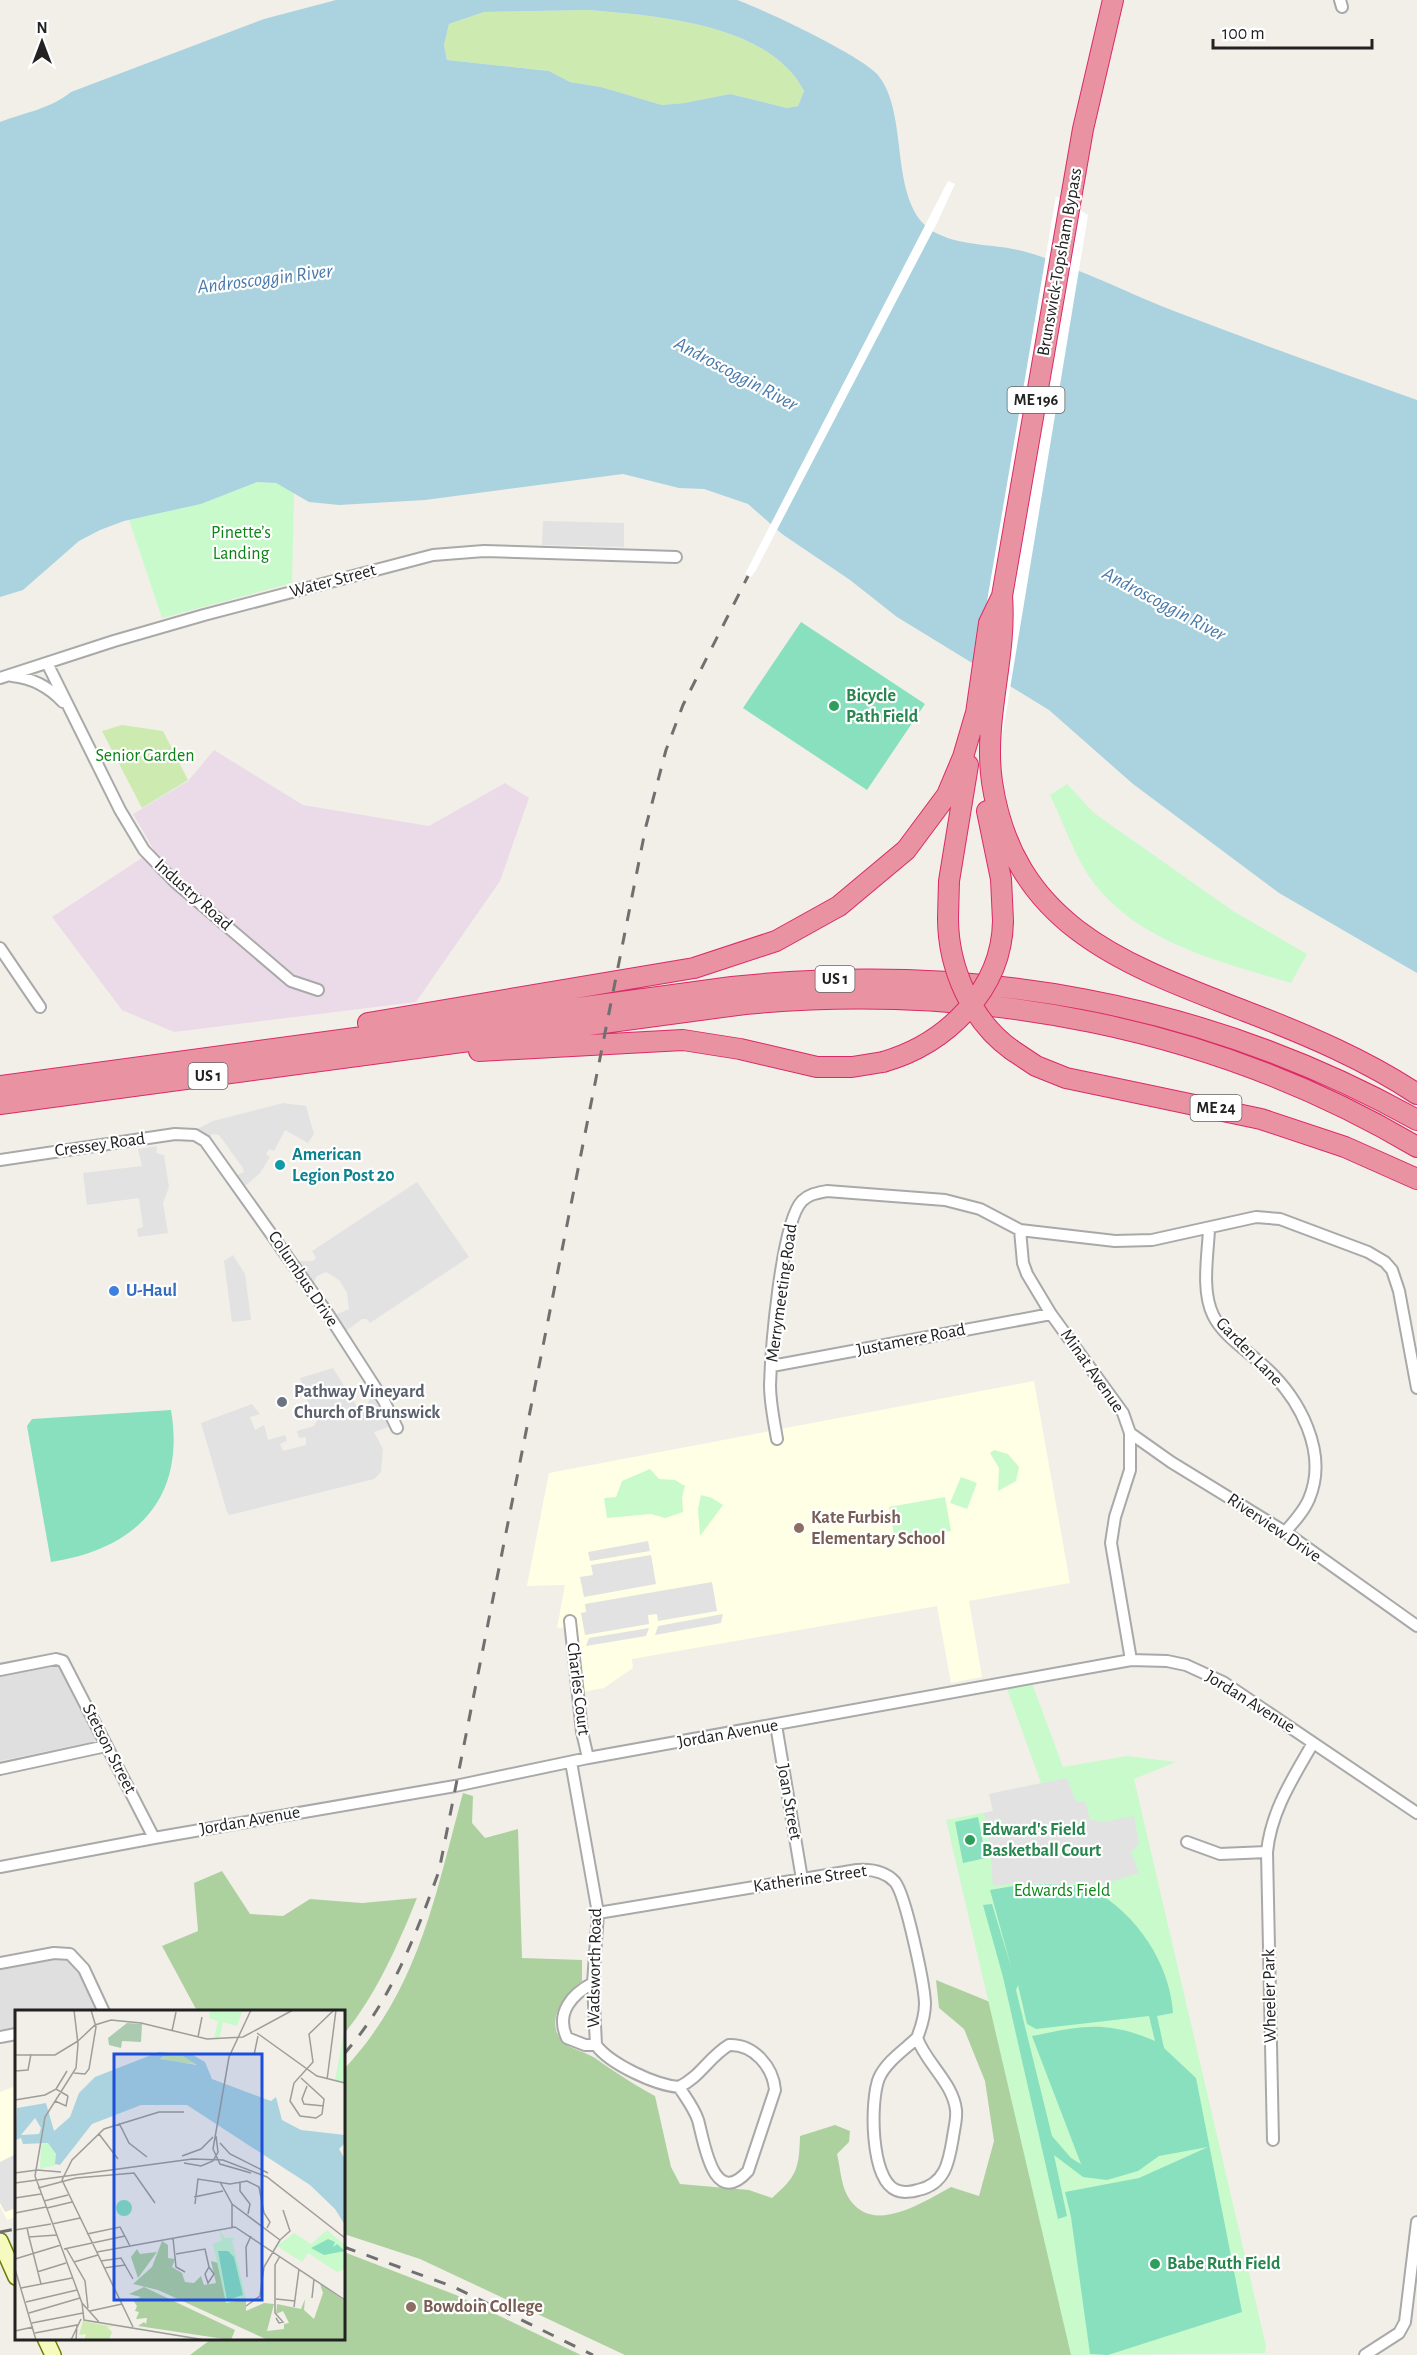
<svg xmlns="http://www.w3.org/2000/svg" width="1417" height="2355" font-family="'Alegreya Sans',sans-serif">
  <rect width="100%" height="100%" fill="#f2efe9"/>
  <path fill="#e0dfdf" d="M58,1664l38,71v6l-96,20v-87z
    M50,1957l20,4 10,10 16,40 -80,1v18l-16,2v-65z"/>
  <path fill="#ebdbe8" d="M214,750l89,55 126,21 76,-43 24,15 -29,83 -84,121 -242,30 -52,-22 -70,-93 102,-67 -21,-36 55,-33z"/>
  <path fill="#ffffe5" d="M1034,1381l36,202 -101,18 13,76 -31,6 -14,-77 -305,53 1,9 -29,20 -22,4 -10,-65 -15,1 8,-43 -38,1 22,-113z
    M16,2086v131l-9,3 -7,-14v-114z"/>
  <path fill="#cdebb0" d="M588,10c68,6 181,13 216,81l-6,15 -11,2 -57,-14 -46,9 -22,2 -61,-18 -31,-5 -21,-11 -102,-11 -3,-15 5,-21 35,-12z
    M122,725l41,6 25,49 -46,28 -40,-77z"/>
  <path fill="#add19e" d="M463,1793l10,3 -1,27 13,15 33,-9 4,129 60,2v21c-16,12 -38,39 -20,60 7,8 24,11 33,17 20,14 38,26 60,38l16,71 9,17 69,6 23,8c25,-22 27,-29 28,-62l35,-11 15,6 -1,11 -12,12c3,12 4,30 10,41 23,43 76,7 104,-8l28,9 15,-55 -9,-60 -21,-52 -25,-21 -3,-28 64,26 79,349h-454l-205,-96 -76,-25v-165c75,-80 91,-173 119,-276z
    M222,1871l28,43 33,2 27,-17 52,4 55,-5c-19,47 -41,97 -73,136v-22l-147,-1 -35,-65 36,-15 -4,-48z
    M344,2252l112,43 125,60h-391l20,-15 134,-2z"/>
  <path fill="#c8facc" d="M257,482l19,1 18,10 -2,90 -130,35 -33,-98 72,-16z
    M1067,784l27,29 139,98 74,43 -16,29c-70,-21 -152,-40 -198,-101 -17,-23 -30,-60 -43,-87z
    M994,1450l14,4 11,13 -3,14 -18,10 1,-23 -9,-15z
    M650,1469l9,10 16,1 10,6 -3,11 1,15 -18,6 -14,-4 -44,4 -3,-20 12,-1 6,-16z
    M961,1477l16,6 -10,26 -17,-6z
    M701,1495l11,3 11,7 -23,31 -2,-27z
    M945,1497l6,34 -56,10 -6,-34z
    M1032,1683l31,84 64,-11 49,6 -42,17 132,567 -1,7 -194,2 -125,-535 47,-9 -4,-17 52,-11 -34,-94z"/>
  <path fill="#88e0be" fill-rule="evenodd" d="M801,622l124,82 -58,86 -124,-82z
    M171,1410c15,89 -35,139 -120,152l-24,-136 5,-7z
    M978,1817l8,41 -23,5 -8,-41z
    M1020,1885c19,0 57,-3 73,5 44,24 77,74 80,123l-16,3 7,32 32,30 46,234 -134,43 -18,-1 -19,-137 -6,-25 74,-14 69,-31 -49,9 -21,15 -31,9 -24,-3 -29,-22 13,61 -9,3 -55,-242 -20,-72 9,-1 20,66 -22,-80zM1018,1985l9,39 9,5 113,-13 6,25c-50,-21 -72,-15 -123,-5l49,128 8,5 -18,-11 -19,-22 -36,-146z"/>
  <path fill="#e2e2e2" d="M543,521l81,2v24l-82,-2z
    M283,1103l23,3 8,28 -6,9 -23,-13 -11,21 -5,-2 -3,5 4,3 -10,16 -15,13 -8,-11 7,-3 -1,-4 -24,-33 -7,-1 -3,4 -14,-8 18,-9z
    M157,1146l-1,7 8,2 5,32 -6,16 5,30 -30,4 -1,-8 6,-2 -4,-29 -52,7 -4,-32 59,-7 -4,-17z
    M417,1182l52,75 -99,66 -3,-4h-5l-16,12 -11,-16 14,-6 -2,-16 -8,-13 -13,-8 -9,4 -4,8 -15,-23h15l3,-3 -4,-7z
    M233,1255l12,19 6,46 -19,2 -8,-61z
    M333,1368l23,37 11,-1 5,-9 11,19 5,13 -14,5 9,17 -2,23 -7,7 -144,36 -3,-3 -26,-89 51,-19 8,10 -10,3 5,13 9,-5 4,15 17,-5 2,6 -7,3 3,7 23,-6v-8l-7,1 -2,-7 17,-5 4,-8 -6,-3 -12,-37z
    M648,1541l2,10 -60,10 -2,-9z
    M651,1555l5,29 -72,13 -4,-20 13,-2 -2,-10z
    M712,1582l5,29 -59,10 -1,-7 -9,1 1,9 -64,11 -4,-22 5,-1 -1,-8z
    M723,1614l-2,9 -66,12 3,-9z
    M649,1628l-3,8 -60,10 3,-8z
    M1067,1778l9,24 9,-1 5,18 12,3 32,-6 5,28 -8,8 8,21 -32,10h-89l-25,3 -3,-43 -6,-30 9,-2 -4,-17z
    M16,2154v54l-11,4 -5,-9v-41z"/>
  <path fill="#aad3df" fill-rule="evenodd" d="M336,0h401c26,9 123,55 140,74 35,40 8,135 61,160 25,12 54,10 80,16 19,4 38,12 56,19 34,13 66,29 100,42 81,31 162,60 243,89v573l-138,-80 -146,-109 -84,-74 -152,-93 -47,-37 -68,-46 -34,-30 -44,-15 -25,-1 -56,-14 -198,26 -86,5 -30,-3 -33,-19 -19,-1 -56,22 -77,17 -24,9 -21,11 -56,49 -23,7v-475c26,-10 50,-13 71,-30l193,-73zM588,10c68,6 181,13 216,81l-6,15 -11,2 -57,-14 -46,9 -22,2 -61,-18 -31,-5 -21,-11 -102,-11 -3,-15 5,-21 35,-12z"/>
  <path fill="#fff" d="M948,181l7,3 -18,39 -181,347 -5,7 -6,-3z
    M1056,196l32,19 -85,516 -35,-18z"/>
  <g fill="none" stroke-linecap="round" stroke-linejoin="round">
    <defs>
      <path id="street" d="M1340,0l2,7
        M47,663l73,147 24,40 31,32 116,99 27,9
        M12,676c21,2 37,11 51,26
        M0,678l114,-37 90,-26 229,-60 51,-4 192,6
        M0,948l40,59
        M0,1160l175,-26 20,1 10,6 123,173 56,87 13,27
        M1209,1229c-1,26 -8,61 4,86 10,21 35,36 52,52 34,31 64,85 44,132 -5,12 -15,23 -24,33
        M1020,1230l3,33 4,11 24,40 72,99 7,20v37l-15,47 -4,26 20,117
        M772,1366l279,-52
        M1130,1433l41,29 114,70 132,94
        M777,1439c-3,-18 -7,-36 -7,-54 1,-34 11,-162 32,-184 7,-7 15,-8 25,-10l118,9 35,9 40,21 95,11 37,-1 104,-23 24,2 88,33 17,10 7,8 7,21 18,97
        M570,1621l12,111 6,26
        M0,1670l56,-11 7,2 91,177
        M776,1725l26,154
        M571,1762l27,151 -5,70 3,62c14,19 59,40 83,42
        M0,1769l106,-23
        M1187,1842l33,12 47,-2
        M0,1867l154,-29 301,-52 133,-28 543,-98 36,1 19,4 37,17 194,131
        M598,1913l259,-43c14,-1 28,1 38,12 11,14 29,101 30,121 0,11 -4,25 -8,35
        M0,1963l54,-10 16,1 14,15 20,43
        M593,1983c-21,11 -38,30 -26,55l18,7h11
        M0,2037l16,-3
        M917,2038c9,25 36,45 39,72 1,9 -2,19 -3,27 -4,24 -7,47 -35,53 -6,2 -16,3 -22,0 -26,-11 -26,-90 -17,-112 7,-16 25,-28 38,-40z
        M729,2045c25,-1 44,22 46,45l-27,81c-35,39 -44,-30 -50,-51 -4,-12 -12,-22 -19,-33 21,-10 30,-30 50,-42z
        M1273,2140l-6,-288c4,-41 26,-74 46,-109
        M1365,2355l34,-22 6,-11 12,-100"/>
      <path id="secondary" d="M0,2241l16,36
        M45,2338l8,17"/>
      <path id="highway" d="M1113,0l-30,129 -81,467c5,62 -19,123 -10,186 22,147 137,184 258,231 57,22 116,47 167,81
        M974,727l15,-104 13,-27
        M987,811l14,68 2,42
        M948,918l1,-37 19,-116
        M368,1023l326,-55 82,-27 63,-35 67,-56 41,-55 16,-38 12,-41
        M1012,1050l24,16 30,12 195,41 84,28 72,32
        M479,1051l204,-11 57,9 77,18h35l31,-5
        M0,1086l732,-99c240,-26 473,15 685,133
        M0,1104l745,-100c233,-22 470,23 672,143"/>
    </defs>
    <use href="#street" stroke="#a9a9a9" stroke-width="14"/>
    <use href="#secondary" stroke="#707d05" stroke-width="18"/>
    <use href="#highway" stroke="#dc2a67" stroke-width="22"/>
    <use href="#street" stroke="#fff" stroke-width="10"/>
    <use href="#secondary" stroke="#f7fabf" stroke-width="15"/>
    <use href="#highway" stroke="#e892a2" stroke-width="20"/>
    <path stroke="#707070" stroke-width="3" stroke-dasharray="12 12" stroke-linecap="butt" d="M344,2054c47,-53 71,-117 95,-183l207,-1045 20,-76 17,-45 65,-129
      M0,2232l16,-3
      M344,2247l110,40 139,68"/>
    <defs>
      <path id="highway-bridge" d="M948,918c0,49 23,103 64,132
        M883,1062c63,-18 119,-72 120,-141"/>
    </defs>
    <use href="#highway-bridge" stroke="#dc2a67" stroke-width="22" stroke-linecap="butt"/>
    <use href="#highway-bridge" stroke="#e892a2" stroke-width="20"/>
  </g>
  <g fill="#2e9e5b" stroke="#fff" stroke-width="2">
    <circle cx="834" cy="706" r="6"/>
    <circle cx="970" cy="1840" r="6"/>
    <circle cx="1155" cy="2264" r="6"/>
  </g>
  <circle fill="#0f9aa8" stroke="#fff" stroke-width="2" cx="280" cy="1165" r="6"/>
  <circle fill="#3f7fe0" stroke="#fff" stroke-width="2" cx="114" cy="1291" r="6"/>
  <circle fill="#6b7280" stroke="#fff" stroke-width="2" cx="282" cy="1402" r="6"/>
  <g fill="#8d6e63" stroke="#fff" stroke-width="2">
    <circle cx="799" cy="1528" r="6"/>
    <circle cx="411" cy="2307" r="6"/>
  </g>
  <g text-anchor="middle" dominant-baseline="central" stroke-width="4.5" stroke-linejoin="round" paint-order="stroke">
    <g fill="#fff" stroke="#646464" stroke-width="1.5">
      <rect x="1007.5" y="387" width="57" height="26" rx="4.5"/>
      <rect x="815.5" y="966" width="39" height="26" rx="4.5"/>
      <rect x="188.5" y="1063" width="39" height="26" rx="4.5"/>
      <rect x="1190.5" y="1095" width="51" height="26" rx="4.5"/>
    </g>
    <g font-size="16" font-weight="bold" fill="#222">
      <text x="1036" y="400">ME 196</text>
      <text x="835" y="979">US 1</text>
      <text x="208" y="1076">US 1</text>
      <text x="1216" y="1108">ME 24</text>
    </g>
    <g font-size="18" fill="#222" stroke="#fff">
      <text transform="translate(1060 262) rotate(-80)">Brunswick-Topsham Bypass</text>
      <text transform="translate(333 581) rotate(-15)">Water Street</text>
      <text transform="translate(193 895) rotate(42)">Industry Road</text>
      <text transform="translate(100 1145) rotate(-8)">Cressey Road</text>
      <text transform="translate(303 1279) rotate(56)">Columbus Drive</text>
      <text transform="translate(782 1293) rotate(-82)">Merrymeeting Road</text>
      <text transform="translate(911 1340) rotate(-11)">Justamere Road</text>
      <text transform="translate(1249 1352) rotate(46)">Garden Lane</text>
      <text transform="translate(1092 1371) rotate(55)">Minat Avenue</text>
      <text transform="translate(1274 1528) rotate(34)">Riverview Drive</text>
      <text transform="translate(578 1689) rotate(83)">Charles Court</text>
      <text transform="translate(1250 1702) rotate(32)">Jordan Avenue</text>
      <text transform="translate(728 1734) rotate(-10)">Jordan Avenue</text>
      <text transform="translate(109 1749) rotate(63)">Stetson Street</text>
      <text transform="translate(789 1802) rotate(80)">Joan Street</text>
      <text transform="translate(250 1821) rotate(-10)">Jordan Avenue</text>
      <text transform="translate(810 1879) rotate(-8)">Katherine Street</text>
      <text transform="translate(595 1968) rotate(-89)">Wadsworth Road</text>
      <text transform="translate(1270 1996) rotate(-91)">Wheeler Park</text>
    </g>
    <g font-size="18" fill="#0c8416" stroke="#fff">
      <text x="241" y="533">Pinette’s<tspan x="241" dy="21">Landing</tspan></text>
      <text x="145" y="756">Senior Garden</text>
      <text x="1062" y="1891">Edwards Field</text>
    </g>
    <g font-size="18" font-weight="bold" fill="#27864d" stroke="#fff" text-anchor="start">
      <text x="846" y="696">Bicycle<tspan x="846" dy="21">Path Field</tspan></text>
      <text x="982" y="1830">Edward's Field<tspan x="982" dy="21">Basketball Court</tspan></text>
      <text x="1167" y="2264">Babe Ruth Field</text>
    </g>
    <g font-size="18" font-weight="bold" fill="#0d838f" stroke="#fff" text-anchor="start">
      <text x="292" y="1155">American<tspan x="292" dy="21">Legion Post 20</tspan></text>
    </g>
    <g font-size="18" font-weight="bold" fill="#366cbe" stroke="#fff" text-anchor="start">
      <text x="126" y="1291">U-Haul</text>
    </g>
    <g font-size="18" font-weight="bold" fill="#5b616d" stroke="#fff" text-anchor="start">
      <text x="294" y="1392">Pathway Vineyard<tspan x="294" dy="21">Church of Brunswick</tspan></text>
    </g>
    <g font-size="18" font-weight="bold" fill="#785e54" stroke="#fff" text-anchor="start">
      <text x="811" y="1518">Kate Furbish<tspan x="811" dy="21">Elementary School</tspan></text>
      <text x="423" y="2307">Bowdoin College</text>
    </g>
    <g font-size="20" font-style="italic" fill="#4a7aab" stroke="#fff">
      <text transform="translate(265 279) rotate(-7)">Androscoggin River</text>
      <text transform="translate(736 374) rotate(28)">Androscoggin River</text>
      <text transform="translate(1164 604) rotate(28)">Androscoggin River</text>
    </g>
  </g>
  <g transform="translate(15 2010)">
    <rect width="330" height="330" fill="#f2efe9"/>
    <path d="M149,46h19l15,8 -38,-3zM68,311l30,6h-6l5,5 -3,8h-25l2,-6 -7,1z" fill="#cdebb0"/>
    <path d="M147,231l6,4v13l7,1 -3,8 10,6 3,9 9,1 7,-7 3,9 12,-2 -5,-22 7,2 12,39 16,-4v13l18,-8 10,1 -7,27 17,-2v-5l5,-1 -6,-12 -7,3 1,-10 24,5 4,-10 -1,11 10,9 9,-26 -3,-9 25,17v39h-77l-110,-50 -25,-6 19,-17zM122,239l3,5 17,-2 -19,26 -7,-21zM129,277l91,43 -4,10 -93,-14 6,-4 2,2 1,-6 -11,1 3,-7 -4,-1 2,-5 -4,-6 8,-3 -12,-3z" fill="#add19e"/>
    <path d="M112,13l15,1 -1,18 -19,-1 -1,7 -12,-3 -1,-7z" fill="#aacbaf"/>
    <path d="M191,0h37l-6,16 -14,-4 -4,17h-5l4,-18 -9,-3 1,-7zM330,16v56l-10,-1zM33,133l8,11v11l-16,4 1,-24zM204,220l6,8h11l-4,2 14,59 -20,4 -13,-59 9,-4zM312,220l18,15v24l-8,3 -29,-19 -6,9 -25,-16 17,-13 17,11z" fill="#c8facc"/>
    <path d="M101 198a8 8 0 1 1 16 0a8 8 0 1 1-16 0ZM313,229l7,3 -2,5 4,-3 8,7 -21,4 -13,-7zM203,241h10l6,6 9,38 -16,5z" fill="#88e0be"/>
    <path d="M144,42l34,3 12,7 7,17 59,22 5,-4 6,23 19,10 44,5v8l-6,6 6,10v66l-10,-16 -25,-24 -123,-80h-46l-49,19 -32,41 -5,-1 1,-10 -8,-11 -25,1 -2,-6 -5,2 -1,12 2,-44 29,-5 8,28 16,-14 9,-24 16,-16zM168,46l14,9 -37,-6 4,-3zM20,108l6,10 -2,6 -18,1z" fill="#aad3df" fill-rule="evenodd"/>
    <path fill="none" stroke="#9f9d99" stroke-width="1.5" d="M59,0l4,34 -2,24 -31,49 -10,59 47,127 17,19M236,0l-22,47 -16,92 7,15 31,9M157,21l4,-19M242,23l60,43 28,7M183,27l4,-20M63,31l17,-16 16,-5 30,3 66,16 36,-2 50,-27M0,45h40l23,-14M239,45l4,-19M0,61l13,-1 3,-16M59,63l11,1 4,-5 7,-42 -5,-17M286,68l23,21 -2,15 -6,4 -16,-2 -10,-15 4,-18 19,-21 -4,-28 25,-24M312,70l9,-70M292,76l-5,13 2,5 20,2M41,79l11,-18M0,90l30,-5 11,-6 12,7M40,91l11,5 2,-10M104,113l10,20 18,14M84,124l19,25M205,133l10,11 38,19M167,146l19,-7 12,-12M169,153l17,3 12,-5 5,-9 -2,-16M22,160l24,2M0,163l22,-3M61,168l58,-5 21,30M205,172l12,22v23M225,172v9l10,13 -2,10M0,173l177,-24 31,1 44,17 78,61M23,178l38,-10M179,187l29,-6M0,188l26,-4M29,191l24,-6M180,194l3,-25 32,5 17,-3 12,6 5,26 6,9 -3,6M217,194l48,36M32,198l25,-6M0,203l31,-6M37,214l28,-6M12,218l2,9 28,-2M0,220l36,-6M72,224l33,-7 10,19M14,227l12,47M158,228l3,29 9,5M265,230l10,-9 -7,-21M51,238l19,33 3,27M49,239l61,-13M82,242l138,-25 110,73M161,244l29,-5 4,18M0,249l46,-14M86,251l20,-3 4,7M59,252l24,-7M194,257l5,7 -6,9 -3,-9zM89,258l21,-3 8,14M0,259l21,71M22,262l29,-9M232,267l-1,-30 5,-11M6,278l51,-10M297,288l2,-19M261,289l19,2M11,292l51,-12M67,293l2,17 121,20M231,296l14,-10 4,-29 16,-27M279,297l5,-38M75,301l32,-7M14,303l51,-15M261,308l3,5 4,-1 -8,-9v-48l5,-9M17,313l51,-10M118,317l-71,-147 10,-20 32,-31 55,-17h25M0,321l18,-4M20,323l42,-8 -1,15M56,330l10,-21"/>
    <path fill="#1d4ed8" fill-opacity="0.15" stroke="#1d4ed8" stroke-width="3" d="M99,44h148v246h-148z"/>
    <rect width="330" height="330" fill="none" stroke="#222" stroke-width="3"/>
  </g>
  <g transform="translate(42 42)" stroke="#ffffff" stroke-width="4.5" paint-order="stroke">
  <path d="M0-4.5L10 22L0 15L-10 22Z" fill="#222222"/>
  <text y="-9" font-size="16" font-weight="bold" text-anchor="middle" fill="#222222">N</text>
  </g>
  <path d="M1213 39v9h159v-9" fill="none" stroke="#222222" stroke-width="3"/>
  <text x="1222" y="39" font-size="18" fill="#222222" stroke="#ffffff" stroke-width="4.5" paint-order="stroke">100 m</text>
</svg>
